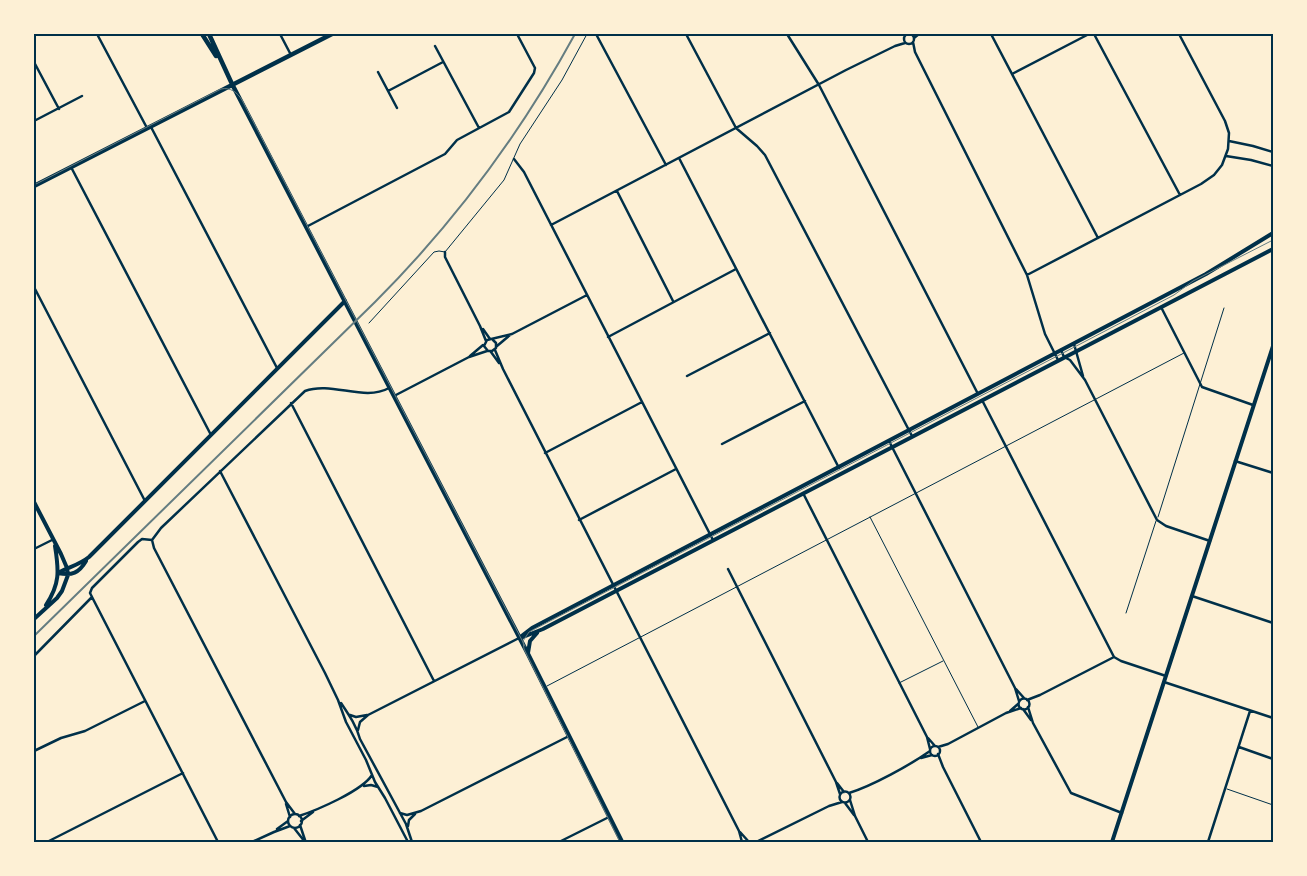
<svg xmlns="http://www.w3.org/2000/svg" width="1307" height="876" font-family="'Alegreya Sans',sans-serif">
  <rect width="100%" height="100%" fill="#fdf0d5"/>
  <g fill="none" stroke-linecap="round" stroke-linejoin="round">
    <path stroke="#003049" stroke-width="1" d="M369,323l65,-71 5,-1 6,1 59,-72 16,-36 42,-64 25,-46
      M870,517l108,210
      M1158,517l66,-209
      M1126,613l30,-92
      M899,683l44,-22
      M547,686l637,-333
      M1227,789l46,16"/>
    <path stroke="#003049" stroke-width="2.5" d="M904 39a5 5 0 1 1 10 0a5 5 0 1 1-10 0Z
      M97,34l50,94
      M280,34l11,21
      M596,34l70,131
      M686,34l50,94 21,18 8,9 147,281
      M787,34l32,51 17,33 142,276
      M991,34l107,204
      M1094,34l86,161
      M914,38l5,-4
      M913,42l2,10 112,223 18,59 13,26
      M435,46l44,82
      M34,62l25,47
      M378,72l19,36
      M1012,74l77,-40
      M388,91l55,-29
      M34,121l48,-25
      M151,127l126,241
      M1229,141l24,5 20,6
      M1226,156l25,4 22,6
      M679,158l160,310
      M514,159l10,13 189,368
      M71,167l140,268
      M617,191l56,110
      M551,225l295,-155 49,-24 10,-3
      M306,227l139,-73 12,-14 52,-28 25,-39 1,-5 -18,-34
      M445,252v5l35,69 6,15
      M1027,275l174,-91 13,-9 8,-10 6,-16 1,-16 -4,-12 -46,-87
      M34,287l111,214
      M1161,307l41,80 51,18
      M483,329l7,10
      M608,337l128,-68
      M493,340l3,3v5l-4,3h-4l-4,-5 3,-6 25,-6 75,-39
      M1074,344l9,32
      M497,346l13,-11
      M495,350l8,19 236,462 3,11
      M1061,350l3,7 6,3 15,20 72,140 9,6 44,15
      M491,352l8,11
      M470,356l13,-11
      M687,376l83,-43
      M394,396l75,-39 18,-6
      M982,400l132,257 7,4 45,15
      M291,403l143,278
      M889,441l126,247 4,13
      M722,444l83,-43
      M545,453l97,-51
      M1235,461l38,12
      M220,471l105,202 13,27 8,22 20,38 9,22 10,16 23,44
      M803,493l124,244 3,12
      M579,520l97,-51
      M152,540l2,8 132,254 9,12
      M152,540l9,-12 144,-137c27,-10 59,11 84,-3
      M34,549l18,-9
      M728,569l108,213 4,12
      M1192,596l81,27
      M92,597l126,245
      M34,656l58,-59 -2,-4 2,-5 46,-46 4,-3 10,1
      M1164,682l109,36
      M1016,689l8,9
      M1018.5 704a5.5 5.5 0 1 1 11 0a5.5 5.5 0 1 1-11 0Z
      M1027,700l13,-5 74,-38
      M341,703c8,12 15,22 19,36l46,85 6,18
      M1028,707l5,16 38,70 51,20
      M1023,709l8,11
      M1010,711l8,-7
      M350,715l6,2 11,-2
      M358,730l2,-8 8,-7 151,-77
      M928,738l7,8
      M930 751a5 5 0 1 1 10 0a5 5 0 1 1-10 0Z
      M938,747l10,-3 58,-31 15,-5
      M1239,747l34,12
      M34,751l27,-13 24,-7 60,-30
      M938,754l5,13 38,75
      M921,758l11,-3
      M837,783l7,9
      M364,786l7,-1 7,2
      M839.5 797a5.5 5.5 0 1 1 11 0a5.5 5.5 0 1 1-11 0Z
      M849,793c23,-7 61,-28 81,-42
      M850,800l5,16 13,26
      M845,803l9,12
      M286,804l4,13
      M400,813l7,2 14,-4 148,-75
      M288 821a7 7 0 1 1 14 0a7 7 0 1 1-14 0Z
      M299,816c18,-6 63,-25 73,-41
      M301,821l12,-9
      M300,825l5,15
      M408,826l1,-6 6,-6
      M294,828l11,14
      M277,829l11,-8
      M740,832l9,10
      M47,842l136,-69
      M252,842l22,-10 16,-6
      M559,842l50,-25
      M756,842l73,-36 13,-4
      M1208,842l42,-131"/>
    <path stroke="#003049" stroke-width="4" d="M34,502l27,52 6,14 1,7 -6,16 -5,7 -23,21
      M58,573c11,-6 21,-8 31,-16l256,-256
      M58,573c14,3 21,0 28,-12
      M46,605c14,-21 13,-34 9,-59
      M523,637l20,-8 730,-380
      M519,638l13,-10 674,-354 67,-41
      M528,653l2,-12 7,-8"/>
    <path stroke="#003049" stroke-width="4" d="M1112,842l161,-496"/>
    <path stroke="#003049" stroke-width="4.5" d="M202,34l14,22
      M209,34l23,50 296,570 94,188
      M34,186l298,-152"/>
    <path stroke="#657d81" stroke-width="1" d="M34,185l187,-96c9,-2 16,3 21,11l283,546
      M620,842l-96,-193 -1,-8 6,-9 645,-337 19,-14 80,-41"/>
    <path stroke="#657d81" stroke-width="2" d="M34,636l341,-334c79,-79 146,-169 200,-268"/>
  </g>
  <rect width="1307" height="876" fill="none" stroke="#fdf0d5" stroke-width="70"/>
  <rect x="35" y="35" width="1237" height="806" fill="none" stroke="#003049" stroke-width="2"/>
</svg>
